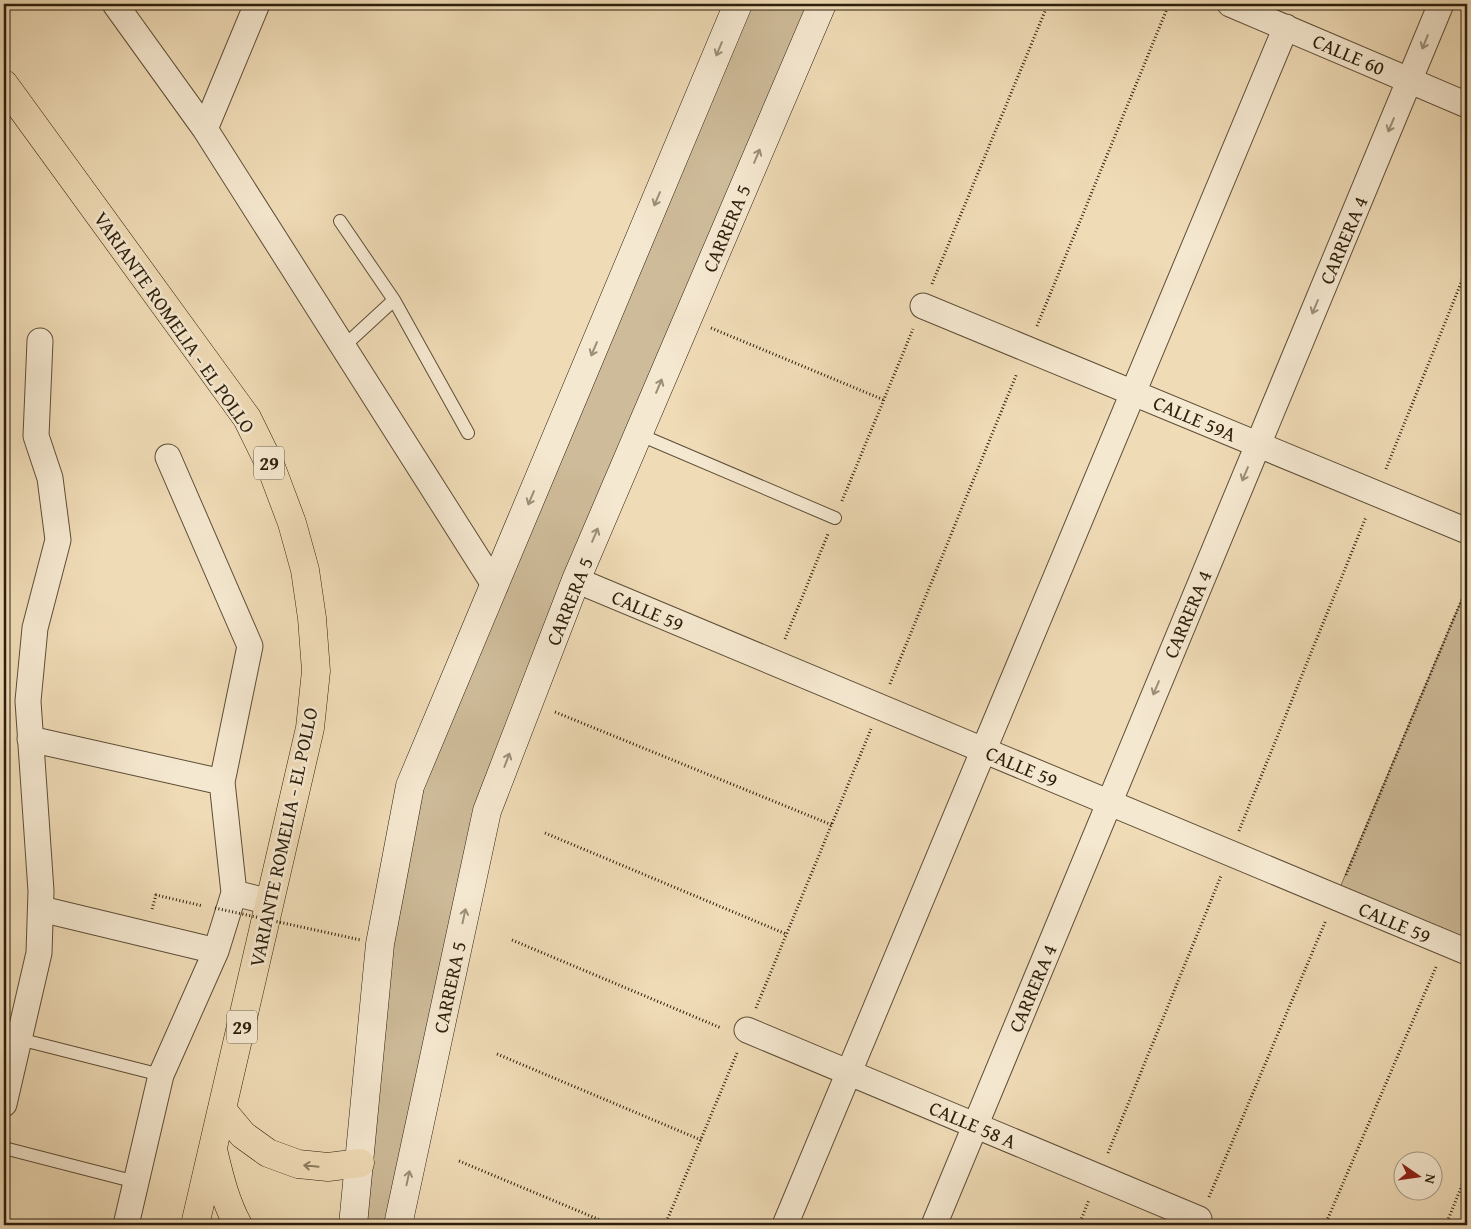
<svg xmlns="http://www.w3.org/2000/svg" width="1471" height="1229" font-family="'Gentium Book Plus',serif">
  <rect width="100%" height="100%" fill="#efdbb6"/>
  <filter id="stains"><feTurbulence type="fractalNoise" baseFrequency=".004" numOctaves="4"/><feColorMatrix values="0 0 0 0 .2 0 0 0 0 .09 0 0 0 0 .02 0 0 0 .5 -.17"/></filter>
  <radialGradient id="worn" r=".72"><stop offset=".6" stop-color="#630" stop-opacity="0"/><stop offset="1" stop-color="#630" stop-opacity=".3"/></radialGradient>
  <path fill="#cebb99" stroke="#7e6d52" d="M738,4h84l-335,807 -89,414h-45l57,-439z
    M1467,587v365l-131,-55z"/>
  <g fill="none" stroke-linecap="round" stroke-linejoin="round">
    <defs>
      <path id="lane" d="M340,221l54,79 74,133
        M343,347l51,-47
        M638,434l197,84
        M19,1039l142,36
        M4,1148l132,34"/>
      <path id="street" d="M115,4l90,125 290,457
        M1230,4l237,101
        M205,129l52,-125
        M923,306l544,225
        M168,457l82,189 -28,136
        M576,580l891,372
        M30,739l192,43 12,111 36,9
        M41,909l175,42 -55,124 -35,150
        M216,951l18,-58
        M747,1030l452,189
        M4,1104l35,-151 2,-62 -13,-190 7,-73 23,-88 -8,-62 -14,-42 4,-95
        M785,1225l501,-1198
        M934,1225l507,-1221"/>
      <path id="secondary" d="M353,1225l27,-281 30,-158 328,-782
        M398,1225l89,-414 89,-231 246,-576"/>
      <path id="highway" d="M4,84l243,334 24,49 21,56 13,47 7,48 4,53 -6,57 -115,497
        M223,1111l20,24 25,18 30,11 30,3 32,-4
        M214,1154c6,25 12,49 24,71"/>
    </defs>
    <use href="#lane" stroke="#5e4e36" stroke-width="14"/>
    <use href="#street" stroke="#5e4e36" stroke-width="27"/>
    <use href="#secondary" stroke="#2d1f0c" stroke-width="29"/>
    <use href="#highway" stroke="#2d1f0c" stroke-width="29"/>
    <path stroke="#2d1f0c" stroke-width="3" stroke-dasharray="1 2.5" stroke-linecap="butt" d="M932,284l116,-280
      M1037,326l132,-322
      M711,328l173,72
      M1386,469l81,-201
      M842,501l71,-172
      M785,639l43,-105
      M890,684l127,-311
      M555,712l277,113
      M1239,831l127,-314
      M545,833l241,101
      M1346,875l121,-288
      M152,909l4,-14 47,11
      M512,940l209,88
      M756,1008l115,-279
      M497,1054l204,86
      M1108,1153l113,-277
      M459,1161l153,64
      M1209,1197l117,-277
      M665,1225l72,-172
      M1079,1225l10,-25
      M1325,1225l111,-258
      M1446,1225l21,-52"/>
    <use href="#lane" stroke="#f5e8d0" stroke-width="12"/>
    <use href="#street" stroke="#f5e8d0" stroke-width="25"/>
    <use href="#secondary" stroke="#f5e8d0" stroke-width="28"/>
    <use href="#highway" stroke="#efdbb6" stroke-width="28"/>
    <path stroke="#2d1f0c" stroke-width="3" stroke-dasharray="1 2.5" stroke-linecap="butt" d="M215,908l146,32"/>
  </g>
  <defs><path id="oneway-shaft" d="M-6 0H5M1.5-3L5.5 0L1.5 3" fill="none" stroke-width="1.6" stroke-linecap="round" stroke-linejoin="round" transform="scale(1.25)"/></defs>
  <g stroke="#9b8e78">
    <use href="#oneway-shaft" transform="translate(1425 42) rotate(112)"/>
    <use href="#oneway-shaft" transform="translate(719 49) rotate(113)"/>
    <use href="#oneway-shaft" transform="translate(1391 125) rotate(113)"/>
    <use href="#oneway-shaft" transform="translate(757 156) rotate(-67)"/>
    <use href="#oneway-shaft" transform="translate(657 199) rotate(113)"/>
    <use href="#oneway-shaft" transform="translate(1315 307) rotate(113)"/>
    <use href="#oneway-shaft" transform="translate(594 349) rotate(113)"/>
    <use href="#oneway-shaft" transform="translate(659 386) rotate(-67)"/>
    <use href="#oneway-shaft" transform="translate(1245 474) rotate(113)"/>
    <use href="#oneway-shaft" transform="translate(531 498) rotate(113)"/>
    <use href="#oneway-shaft" transform="translate(595 535) rotate(-67)"/>
    <use href="#oneway-shaft" transform="translate(1156 688) rotate(113)"/>
    <use href="#oneway-shaft" transform="translate(507 760) rotate(-69)"/>
    <use href="#oneway-shaft" transform="translate(464 916) rotate(-78)"/>
    <use href="#oneway-shaft" transform="translate(408 1178) rotate(-78)"/>
  </g>
  <use stroke="#8e7d61" href="#oneway-shaft" transform="translate(311 1166) rotate(-174)"/>
  <g text-anchor="middle" dominant-baseline="central" stroke-width="5" stroke-linejoin="round" paint-order="stroke">
    <g fill="#f5e8d0" stroke="#695b47" stroke-width="1">
      <rect x="254" y="446.5" width="30" height="33" rx="4"/>
      <rect x="227" y="1010.5" width="30" height="33" rx="4"/>
    </g>
    <g font-size="19" font-weight="bold" fill="#2d1f0c">
      <text x="269" y="463">29</text>
      <text x="242" y="1027">29</text>
    </g>
    <g font-size="20" fill="#2d1f0c" stroke="#f5e8d0">
      <text transform="translate(1349 54) rotate(23)">CALLE 60</text>
      <text transform="translate(726 228) rotate(-67)">CARRERA 5</text>
      <text transform="translate(1343 240) rotate(-67)">CARRERA 4</text>
      <text transform="translate(175 322) rotate(55)">VARIANTE ROMELIA - EL POLLO</text>
      <text transform="translate(1195 418) rotate(23)">CALLE 59A</text>
      <text transform="translate(569 601) rotate(-68)">CARRERA 5</text>
      <text transform="translate(648 610) rotate(23)">CALLE 59</text>
      <text transform="translate(1187 614) rotate(-67)">CARRERA 4</text>
      <text transform="translate(1022 766) rotate(23)">CALLE 59</text>
      <text transform="translate(283 837) rotate(-78)">VARIANTE ROMELIA - EL POLLO</text>
      <text transform="translate(1395 922) rotate(23)">CALLE 59</text>
      <text transform="translate(449 987) rotate(-78)">CARRERA 5</text>
      <text transform="translate(1032 988) rotate(-67)">CARRERA 4</text>
      <text transform="translate(973 1124) rotate(23)">CALLE 58 A</text>
    </g>
  </g>
  <rect width="1471" height="1229" fill="none" stroke="#efdbb6" stroke-width="20"/>
  <rect x="5" y="5" width="1461" height="1219" fill="none" stroke="#2d1f0c" stroke-width="2.5"/>
  <rect x="10" y="10" width="1451" height="1209" fill="none" stroke="#2d1f0c"/>
  <g transform="translate(1418 1176) rotate(103)"><circle r="24" fill="#f5e8d0" stroke="#a59882"/>
  <path d="M0-4L9 19L0 12L-9 19Z" fill="#8f2418"/>
  <text y="-8" font-size="14" font-weight="bold" text-anchor="middle" fill="#2d1f0c">N</text>
  </g>
  <rect width="100%" height="100%" filter="url(#stains)"/>
  <rect width="100%" height="100%" fill="url(#worn)"/>
</svg>
